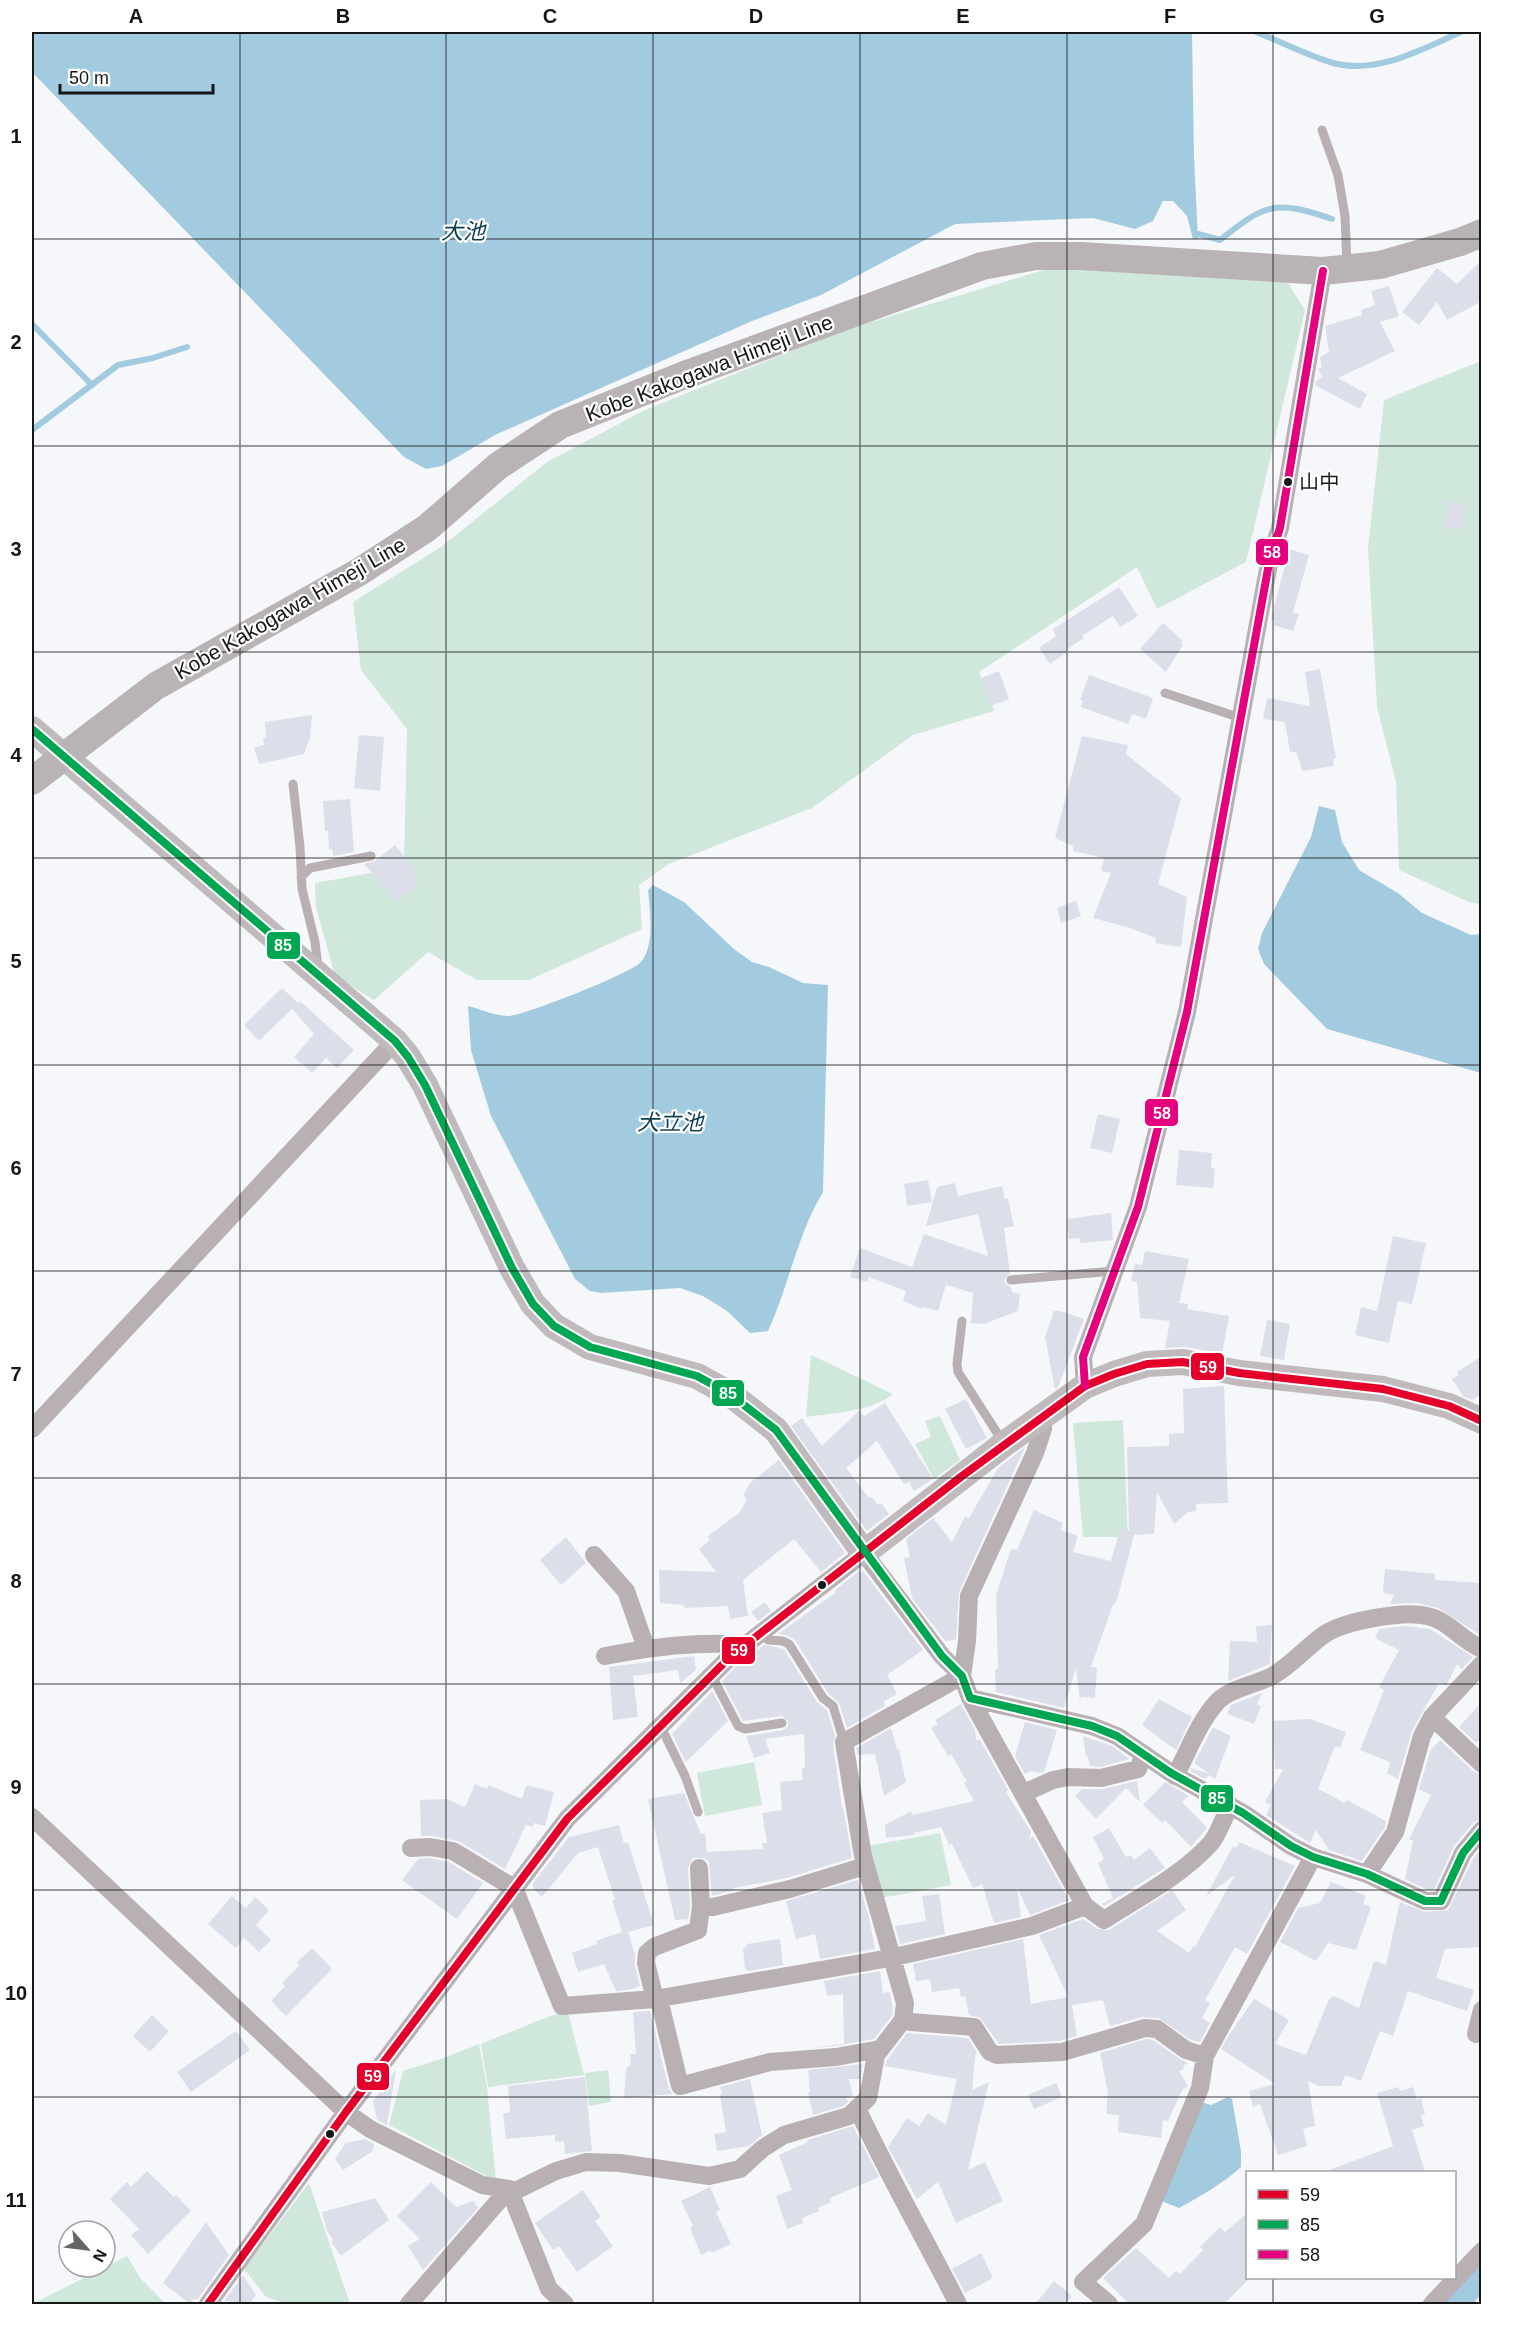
<svg xmlns="http://www.w3.org/2000/svg" width="1513" height="2336" font-family="Arial,'Noto Sans JP',sans-serif">
  <rect width="100%" height="100%" fill="#f6f7fb"/>
  <path fill="#d0e7db" d="M1050,268l236,12 19,30 -59,252 -89,47 -20,-42 -158,105 15,39 -81,24 -101,73 -143,56 -30,21 3,44 -113,51h-52l-49,-28 -54,48 -39,-24 -19,-69 -1,-24 89,-16 3,-138 -46,-59 -8,-68 88,-55 106,-85 98,-52 196,-79z
    M1481,361v543l-10,-1 -72,-33 -3,-88 -19,-75 -9,-159 16,-148z
    M811,1355l82,39c-23,18 -59,19 -87,23z
    M940,1416l20,44 -26,19 -19,-35 16,-7 -6,-16z
    M1123,1420l5,117h-45l-10,-114z
    M754,1762l8,43 -57,11 -8,-43z
    M940,1833l11,52 -75,14 -9,-53z
    M568,2012l16,63 -96,12 -7,-43 69,-28z
    M479,2044l8,43 9,94 -107,-56 14,-54 38,-12z
    M608,2070l3,32 -22,4 -4,-33z
    M309,2183l41,121h-63l-21,-7 -22,-28z
    M127,2256l14,23 25,25h-134z"/>
  <path fill="#a3cbe0" d="M32,32h1160l2,126 4,81h-5l-6,-23 -14,-15h-10l-10,20 -18,8 -42,-11 -138,6 -134,71 -69,26 -257,114 -53,31 -16,3 -22,-12 -372,-385z
    M1319,806l16,4 7,32 17,28 39,23 24,20 49,22 10,-1v139l-154,-44 -63,-65 -6,-15 4,-16 49,-96z
    M653,885l31,17 50,47 18,13 17,5 34,16 25,2 -5,207c-26,43 -34,94 -55,139l-18,2 -23,-22 -24,-15 -23,-8 -79,5 -11,-2 -15,-12 -84,-163 -20,-66 -3,-44c12,3 28,10 40,10 15,0 124,-43 133,-54 14,-16 9,-52 7,-72z
    M1228,2097l4,2 9,52v16c-19,17 -40,29 -62,41l-20,-8 42,-98 10,3z"/>
  <g fill="none" stroke-linecap="round" stroke-linejoin="round">
    <path stroke="#a3cbe0" stroke-width="6" d="M1256,32c26,10 50,23 77,31 44,12 89,-14 128,-31
      M1198,234l22,6c46,-37 56,-40 112,-21
      M32,324l59,60
      M32,430l86,-65 35,-7 34,-11"/>
    <path stroke="#a3cbe0" stroke-width="36" d="M1448,2304l34,-37"/>
  </g>
  <path fill="#dcdfea" d="M1482,260v41l-35,19 -10,-18 -18,23 -17,-13 35,-44 20,16z
    M1389,286l10,30 -19,6 15,29 -57,27 29,16 -7,15 -45,-24 1,-4 6,-4 -4,-8 4,-2 -2,-10 9,-5 -4,-26 37,-11 -1,-5 14,-5 -4,-14z
    M1449,501l18,4 -6,26 -17,-4z
    M1289,549l20,6 -16,58 6,1 -6,17 -20,-6 2,-4 -4,-2z
    M1119,587l19,29 -18,11 -7,-11 -31,20 2,2 -18,12 1,2 -17,12 -11,-16 17,-12 -3,-7z
    M1163,623l20,18 -3,3 3,1 -17,27 -26,-23z
    M1320,669l16,89 -3,1 1,7 -31,5 -7,-19h-6l-5,-30 -22,-3 4,-21 43,8 -5,-34z
    M999,671l10,28 -18,7 -10,-28z
    M1089,675l64,23 -7,21 -14,-5 -4,10 -47,-17 2,-6 -3,-1z
    M312,715l-2,22 -6,17 -45,10 -5,-16 10,-3 -1,-7 3,-1 -1,-15z
    M359,735l25,2 -4,54 -26,-3z
    M1082,736l46,9 -2,9 55,44 -23,86 29,13 -6,50 -26,-4 1,-5 -26,-10 -37,-10 18,-45 -10,-2 3,-13 -31,-7v-5l-18,-8z
    M350,799l4,53 -21,4 -1,-7h-3l-1,-18h-3l-2,-30z
    M395,845l21,25 -3,2 5,6 -2,1 3,6 -22,17 -33,-38 11,-3z
    M1076,901l5,15 -20,7 -4,-15z
    M282,988l16,15 2,-2 54,49 -17,18 -11,-10 -14,15 -18,-16 20,-23 -22,-25 -33,32 -15,-16z
    M1098,1114l22,5 -8,34 -22,-5z
    M1179,1150l33,3 -1,15 4,1 -2,19 -37,-3z
    M928,1180l4,22 -25,4 -3,-22z
    M955,1183l3,13 44,-10 3,13 3,-1 6,28 -10,2 6,46 -6,6 2,4 5,3 1,5 8,2 -2,17 -34,13 -13,-1 2,-30 -27,-8 -8,26 -15,-4 -1,2 -19,-8 3,-10 -37,-14 -2,5 -17,-5 10,-29 52,19 12,-33 64,22 -10,-42 -52,12 11,-39z
    M1111,1213l2,27 -33,3v-5l-11,1 -2,-20z
    M1393,1236l33,7 -14,61 -14,-3 -9,42 -34,-8 6,-28 16,4z
    M1145,1251l44,8 -10,44 9,1 -1,5 42,7 -7,38 -36,-7 -21,1 5,-27 -30,-3 -3,-36 -6,-1 4,-17 7,1z
    M1054,1311h6l24,8 -26,68 -3,2 -10,-52z
    M1267,1320l23,4 -6,36 -24,-4z
    M1482,1356v38l-10,6 -9,-4 -11,-17 7,-4 -2,-3z
    M1224,1386l4,117 -32,1v7l-8,1 -14,12 -17,-32 -3,42 -20,1 -17,65 -5,7 -21,60h6l-2,31 -14,-1 -1,4 -4,-33 -12,40 -68,-16 -1,-23h3l-2,-74 15,-46 6,1 17,-40 29,13 -2,7 17,6 -5,16 38,9 9,-32 9,2 -2,-84 42,-1v-12l15,-1 -1,-44z
    M966,1399l21,39 -21,11 -21,-40z
    M885,1403l48,76 -19,12 -5,-9 -5,2 -27,-43 -31,27 23,30 3,-1 5,7h5l7,10 -22,17 -76,-105 11,-8 20,28 37,-35 5,5z
    M1025,1447l-66,145 -3,48 -11,1 -33,-43 -8,-40 6,-1 -4,-18 27,-21 19,24 13,-25 4,1 29,-50z
    M779,1460l66,93 -24,19 -27,-33 -51,41 5,36 -18,3 -2,-13 -43,2 -1,-3 -24,-2 -1,-33 57,2 -17,-23 11,-9 -3,-3 33,-25 7,-13 -4,-4 7,-12z
    M566,1537l20,26 -25,22 -21,-25z
    M1385,1569l50,5v6l47,3v53l-44,-28 -21,-5 -27,1 4,-9 -11,-2z
    M859,1571l2,2 2,-2 60,79 -36,25 10,19 -13,7 1,5 -38,22 -8,-25 -11,-10 -33,-53 -9,-5 -8,-1 58,-42 -1,-2z
    M765,1602l6,9 -13,10 -7,-9z
    M1272,1625l-2,39 -42,17 2,-40 27,1 -1,-16z
    M1405,1626l25,3 43,28 -11,12 -5,-5 -11,22 -7,-3 -27,48 -14,48 -11,-6 3,-11 -30,-12 24,-60 -5,-3 20,-37 -24,-12 4,-9z
    M764,1645l20,4 33,53 10,8 8,26 -2,8 9,63h1l9,51 -65,20 -53,10v2l-22,6 -3,-34 -5,-4h-11l-5,10 2,39 -2,12 -13,1 -27,-121 36,-6 17,41 4,-1 2,19 56,-3 -1,-6h5l-5,-30 20,-3 -2,-28 23,-2 -1,-12 3,-1 -1,-33 -39,5 5,14 -16,5 -8,-22 38,-6 4,-4v-5l-6,-5 -39,5 -21,-40 15,-16z
    M694,1656l2,14 -16,13 -2,-13 -45,6 5,41 -25,3 -4,-53z
    M712,1691l16,30 -42,41 -14,-28z
    M1262,1693l-5,12 4,1 -7,18 -27,-10 4,-9z
    M1159,1699l33,18 -16,33 -34,-25z
    M1482,1702v36l-6,5 -17,-16z
    M961,1704l14,26 1,10h4l26,46 2,4 -2,2 25,40 -2,8 4,-4 36,64 -39,15 -13,-28 4,30 -27,6 -12,-39 -9,4 -21,-44 -3,1 -8,-18 -27,6v2l-28,3 -1,-13 26,-14 1,4 62,-14 -10,-18 3,-1 -16,-28 -3,2 -17,-28 7,-4 -3,-4z
    M1310,1719l36,13 -6,16 -5,-2 -17,43 27,14 2,-3 39,21 -1,6 -23,34 -33,-11 -13,-20 -6,13 -44,-28 5,-10 -6,-3 18,-33h-8l-2,-48z
    M1025,1722l32,8 -13,42 -4,1 -9,-2 -6,3 -10,-18z
    M1213,1727l18,9 -16,43 -6,-4 -4,4 -15,-8 1,-3 18,6 -15,-11z
    M891,1728l6,21h2l7,33 -22,14 -9,-42 -17,1 -2,-7z
    M1083,1736l29,10 18,13 -30,8 -10,-1 -2,-9 -2,-1z
    M1440,1740l34,32 8,3v44l-9,4 -19,23 -20,44h-7l-22,-11 8,-38 -4,-2 22,-44 -12,-6 11,-38z
    M1137,1781l3,21 -14,-14 -30,31 -21,-23 7,-7h21z
    M1165,1782l24,14 -7,6 25,26 -16,19 -26,-27 -3,3 -19,-18z
    M475,1784l12,5 2,-4 33,14 4,-14 28,7 -9,34 -11,-3 -1,4 -7,-2 -21,44 -47,-28 -26,-5h-11l-1,-36 26,-1 19,8z
    M619,1825l5,19 4,-2 26,83 -26,7 7,23v11l5,20 -7,3 -17,2 -12,-27 -26,8 -6,-19 25,-9 -1,-3 26,-9 -10,-32h3l-17,-53 -20,6 -36,44 -9,-9v-5l36,-46z
    M1109,1828l17,29 5,-2 3,5 16,-12 15,20 -61,38 -2,-2 11,-6 -15,-35 6,-4 -11,-22z
    M1239,1842l56,24 -48,88 -12,-7 -30,53 5,3 -8,15 8,5 -10,19 -9,-2 -33,-22 -16,-1 -32,9 -7,-26 -31,5 5,31 -17,5 -61,3 -19,-26 -11,-3 -4,-19 -4,1 -2,-9 -27,4 -2,-13 -14,2 -3,-17 110,-25 8,65 37,-7 -29,-62 44,-16 15,10 11,1 63,-40 14,20 -29,21 32,22 4,-7 2,1 40,-72 -29,21 27,-50 3,2z
    M1482,1848v99l-37,2 -9,29 38,12 -7,21 -59,-20 -15,45 -13,-5 -19,50 -16,-6 -4,11h-22l-11,-5 7,45 -12,3 4,17 -29,9 -18,-51 -7,3 -4,-16 26,-7 -54,-35 8,-14 25,-36 35,21 -14,24 31,11 23,-56 5,-3 25,12 15,-47 12,4 14,-63 25,10 23,-2 25,-51z
    M429,1858l20,4 34,21 -26,36 -55,-39 16,-21z
    M858,1880l11,37 6,32 -55,10 -5,-25 -19,5 -10,-38z
    M1331,1882l35,14 -3,8 8,3 -15,43 -28,-7 -12,18 -36,-19 18,-34 22,-5z
    M939,1894l6,40 -45,10 -5,-18 31,-5 -4,-25z
    M232,1896l14,12 9,-11 14,13 -13,15 15,15 -12,12 -15,-14 -8,10 -28,-24z
    M780,1939l3,26 -34,6 -4,-2 -2,-21 4,-1v-3z
    M312,1948l20,21 -46,47 -15,-15 14,-15 -3,-3 17,-17 -2,-4z
    M880,1971l3,22 7,-1 3,18 -1,6 -18,23 -39,7 -28,2 37,-4 -1,-50 -16,2 -3,-15z
    M650,2011l19,78 4,5 -49,4 2,-29 5,-5 -1,-10h6l-3,-42z
    M152,2015l17,16 -19,21 -17,-16z
    M236,2031l14,19 -59,42 -14,-20z
    M907,2033l61,5 8,13 -4,39 17,-8 -21,88 17,-8 18,39 -47,22 -18,-41 -21,17 -29,-52 19,-29 12,8 9,-13 18,12 11,-46 -72,-13 2,-6z
    M1146,2039l7,1 27,19 8,4 -5,3 1,3 -5,2 9,15 -6,4 -14,31 -5,-1 -2,18 -43,-6 1,-17 -13,-1 2,-21 -8,-40z
    M863,2064l-3,15h-11l4,16 -7,3 2,4 -5,4 -30,9 -5,-23h2l-2,-22z
    M396,2069l-9,56 -10,-5 -4,-19z
    M585,2077l7,74 -27,3 -1,-13 -9,1v-7l-49,4 -3,-25 7,-2 -2,-26z
    M750,2079l12,56 -13,11 -32,5 -3,-17 12,-2 -6,-37h2l-2,-8z
    M1056,2083l6,14 -28,12 -6,-14z
    M1398,2087l2,4 13,-4 4,13 4,-2 4,16 -4,1 3,11 -12,4 13,42h-98v-1l66,-25 -16,-53z
    M853,2126l26,51 -49,21 1,4 -13,6 1,3 -17,7 1,5 -16,6 -11,-33 16,-6 -13,-35 29,-13 -1,-2z
    M365,2139l9,5 -1,7 -30,19 -8,-11 11,-16z
    M147,2171l27,26 2,-2 15,16 -43,43 -17,-19 8,-6 -29,-30 17,-17 4,5z
    M431,2182l25,25 18,-6 4,7 -55,62 -15,-24 12,-7 -23,-23z
    M710,2187l10,23 -4,2 15,32 -19,9 -1,-3 -10,5 -11,-27 3,-2 -12,-25z
    M583,2190l18,27 -6,4 18,25 -36,26 -18,-26 -6,4 -18,-27z
    M375,2198l14,22 -48,36 -10,-14 2,-2 -6,-9 -5,-19z
    M1248,2212v68l-24,24h-95l-26,-26 33,-30 33,30 7,-7 4,3 23,-24 -3,-3 20,-20 5,5z
    M206,2222l23,33 -31,44h-4l-4,5 -27,-21z
    M981,2253l12,25 -28,15 -13,-24z
    M243,2275l13,20 -6,8 -26,-2z
    M1054,2281l18,15 -8,8h-29z"/>
  <g fill="none" stroke-linecap="round" stroke-linejoin="round">
    <path stroke="#b8b0b3" stroke-width="9" d="M1322,130l16,45 7,41 2,50
      M1165,693l76,25
      M293,784l7,63 2,42 13,53 3,25
      M301,877l9,-9 61,-12
      M1011,1280l103,-9
      M962,1321l-5,43 1,8 45,70
      M761,1633l7,7 15,1 6,3 34,54 10,8 11,36
      M712,1676l26,50 7,3 37,-6
      M661,1727l24,49 13,36"/>
    <path stroke="#b8b0b3" stroke-width="18" d="M1085,1386l-2,-29 55,-150 49,-195 83,-454 10,-30 43,-257
      M32,1429l363,-388
      M594,1555l32,36 20,57
      M605,1656c47,-9 92,-15 141,-11
      M1432,1717l50,47
      M1175,1776c13,-24 24,-55 43,-75 13,-13 37,-16 54,-25 20,-11 34,-29 53,-42 20,-13 79,-24 102,-18 21,4 35,25 55,33
      M1024,1793l29,-13 15,-3 33,1 37,-9 6,-15
      M32,1817l314,295 24,17 112,56 27,4 40,100 16,15
      M411,1848l19,-1 23,4 61,37 48,118 93,-7 235,-41 142,-32 53,-20 -115,-208
      M1367,1874l28,-42 27,-96 10,-19 50,-53
      M1085,1906l19,14c37,-24 77,-44 107,-77 8,-10 13,-26 19,-38
      M701,1907h12l77,-18 75,-23
      M655,1999l-9,-36 1,-10 7,-6 44,-17 3,-23 -2,-39
      M659,1999l21,87 90,-24 66,-5 44,-8
      M903,2020l8,2 63,5 16,25 7,3 65,-3 83,-24 12,1 29,21 19,6
      M1476,2034l6,-24
      M857,2108c31,67 68,131 101,196
      M208,2304l138,-192 221,-293 163,-162 134,-104 78,103 20,20 8,22 122,28 25,10 54,37 72,40 48,33 22,11 54,17 58,27h16l22,-48 19,-23
      M409,2304l100,-115 4,3 43,-21 30,-9 34,1 89,13 31,-7 22,-20 22,-14 65,-19 19,-18 8,-43 27,-35 2,-17 -42,-147 -19,-114 118,-66 5,-35 2,-45 66,-143 8,-24v-12
      M1109,2304l-26,-22 61,-58 56,-136 5,-32 108,-199
      M1432,2304l50,-53"/>
    <path stroke="#c0babd" stroke-width="26" d="M32,729l363,312 13,16 17,28 87,183 21,36 21,22 36,21 107,29 33,18 46,36 88,123 140,-109 81,-58 29,-12 33,-10 36,-2 56,11 144,16 66,17 33,15"/>
    <path stroke="#bab3b6" stroke-width="28" d="M32,781l124,-95 203,-114 68,-44 71,-62 62,-41 122,-49 300,-110 54,-10h45l242,15 57,-6 80,-23 22,-9"/>
    <defs>
      <path id="bus-1" d="M208,2304l138,-192 221,-293 163,-162 232,-181 123,-90 29,-12 33,-10 36,-2 56,11 144,16 66,17 33,15"/>
      <path id="bus-2" d="M32,729l363,312 13,16 17,28 87,183 21,36 21,22 36,21 107,29 33,18 46,36 166,226 20,20 8,22 122,28 25,10 54,37 72,40 48,33 22,11 54,17 58,27h16l22,-48 19,-23"/>
      <path id="bus-3" d="M1085,1386l-2,-29 55,-150 49,-195 83,-454 10,-30 43,-257"/>
    </defs>
    <use href="#bus-1" stroke="#fff" stroke-width="12"/>
    <use href="#bus-2" stroke="#fff" stroke-width="12"/>
    <use href="#bus-3" stroke="#fff" stroke-width="12"/>
    <use href="#bus-1" stroke="#e4002b" stroke-width="8"/>
    <use href="#bus-2" stroke="#00a651" stroke-width="8"/>
    <use href="#bus-3" stroke="#e5007d" stroke-width="8"/>
  </g>
  <path fill="none" stroke="#151618" stroke-width="1.5" stroke-opacity="0.55" d="M240,32v2272M446,32v2272M653,32v2272M860,32v2272M1067,32v2272M1273,32v2140M32,239h1450M32,446h1450M32,652h1450M32,858h1450M32,1065h1450M32,1271h1450M32,1478h1450M32,1684h1450M32,1890h1450M32,2097h1450M1273,2278v26"/>
  <g fill="#151618" stroke="#fff" stroke-width="2">
    <circle cx="1288" cy="482" r="5"/>
    <circle cx="822" cy="1585" r="5"/>
    <circle cx="330" cy="2134" r="5"/>
  </g>
  <g text-anchor="middle" dominant-baseline="central" stroke-width="4.5" stroke-linejoin="round" paint-order="stroke">
    <g font-size="20" fill="#151618" stroke="#fff" text-anchor="start">
      <text x="1299" y="482">山中</text>
    </g>
    <g font-size="21" fill="#151618" stroke="#fff">
      <text transform="translate(709 368) rotate(-21)">Kobe Kakogawa Himeji Line</text>
      <text transform="translate(290 608) rotate(-30)">Kobe Kakogawa Himeji Line</text>
    </g>
    <g font-size="22" font-style="italic" fill="#0c3e52" stroke="#fff">
      <text x="463" y="231">大池</text>
      <text x="670" y="1122">犬立池</text>
    </g>
  </g>
  <g stroke="#fff" stroke-width="2">
    <rect x="1255" y="538" width="34" height="28" rx="6" fill="#e5007d"/>
    <rect x="266" y="931" width="35" height="29" rx="6" fill="#00a651"/>
    <rect x="1144" y="1098" width="35" height="29" rx="6" fill="#e5007d"/>
    <rect x="1190" y="1352" width="35" height="29" rx="6" fill="#e4002b"/>
    <rect x="711" y="1379" width="34" height="28" rx="6" fill="#00a651"/>
    <rect x="721" y="1636" width="35" height="29" rx="6" fill="#e4002b"/>
    <rect x="1200" y="1784" width="34" height="29" rx="6" fill="#00a651"/>
    <rect x="356" y="2062" width="34" height="29" rx="6" fill="#e4002b"/>
  </g>
  <g font-size="16" text-anchor="middle" font-weight="bold" fill="#fff">
    <text x="1272" y="558">58</text>
    <text x="283" y="951">85</text>
    <text x="1162" y="1119">58</text>
    <text x="1208" y="1373">59</text>
    <text x="728" y="1399">85</text>
    <text x="739" y="1656">59</text>
    <text x="1217" y="1804">85</text>
    <text x="373" y="2082">59</text>
  </g>
  <rect width="1513" height="2336" fill="none" stroke="#ffffff" stroke-width="66"/>
  <rect x="1246" y="2171" width="210" height="108" fill="#ffffff" stroke="#a1a2a3" stroke-width="1.5"/>
  <rect x="1258" y="2190" width="30" height="9" fill="#e4002b" stroke="#a1a2a3" stroke-width="1.5"/>
  <text x="1300" y="2201" font-size="18" fill="#151618">59</text>
  <rect x="1258" y="2220" width="30" height="9" fill="#00a651" stroke="#a1a2a3" stroke-width="1.5"/>
  <text x="1300" y="2231" font-size="18" fill="#151618">85</text>
  <rect x="1258" y="2250" width="30" height="9" fill="#e5007d" stroke="#a1a2a3" stroke-width="1.5"/>
  <text x="1300" y="2261" font-size="18" fill="#151618">58</text>
  <g transform="translate(87 2249) rotate(118)"><circle r="28" fill="#ffffff" stroke="#a1a2a3" stroke-width="1.5"/>
  <path d="M0-4.5L10 22L0 15L-10 22Z" fill="#646567"/>
  <text y="-9" font-size="16" font-weight="bold" text-anchor="middle" fill="#151618">N</text>
  </g>
  <path d="M60 84v9h153v-9" fill="none" stroke="#151618" stroke-width="3"/>
  <text x="69" y="84" font-size="18" fill="#151618" stroke="#ffffff" stroke-width="4.5" paint-order="stroke">50 m</text>
  <rect x="33" y="33" width="1447" height="2270" fill="none" stroke="#151618" stroke-width="2"/>
  <g font-size="20" text-anchor="middle" font-weight="bold" fill="#151618">
    <text x="136" y="23">A</text>
    <text x="343" y="23">B</text>
    <text x="550" y="23">C</text>
    <text x="756" y="23">D</text>
    <text x="963" y="23">E</text>
    <text x="1170" y="23">F</text>
    <text x="1377" y="23">G</text>
    <text x="16" y="143">1</text>
    <text x="16" y="349">2</text>
    <text x="16" y="556">3</text>
    <text x="16" y="762">4</text>
    <text x="16" y="968">5</text>
    <text x="16" y="1175">6</text>
    <text x="16" y="1381">7</text>
    <text x="16" y="1588">8</text>
    <text x="16" y="1794">9</text>
    <text x="16" y="2000">10</text>
    <text x="16" y="2207">11</text>
  </g>
</svg>
